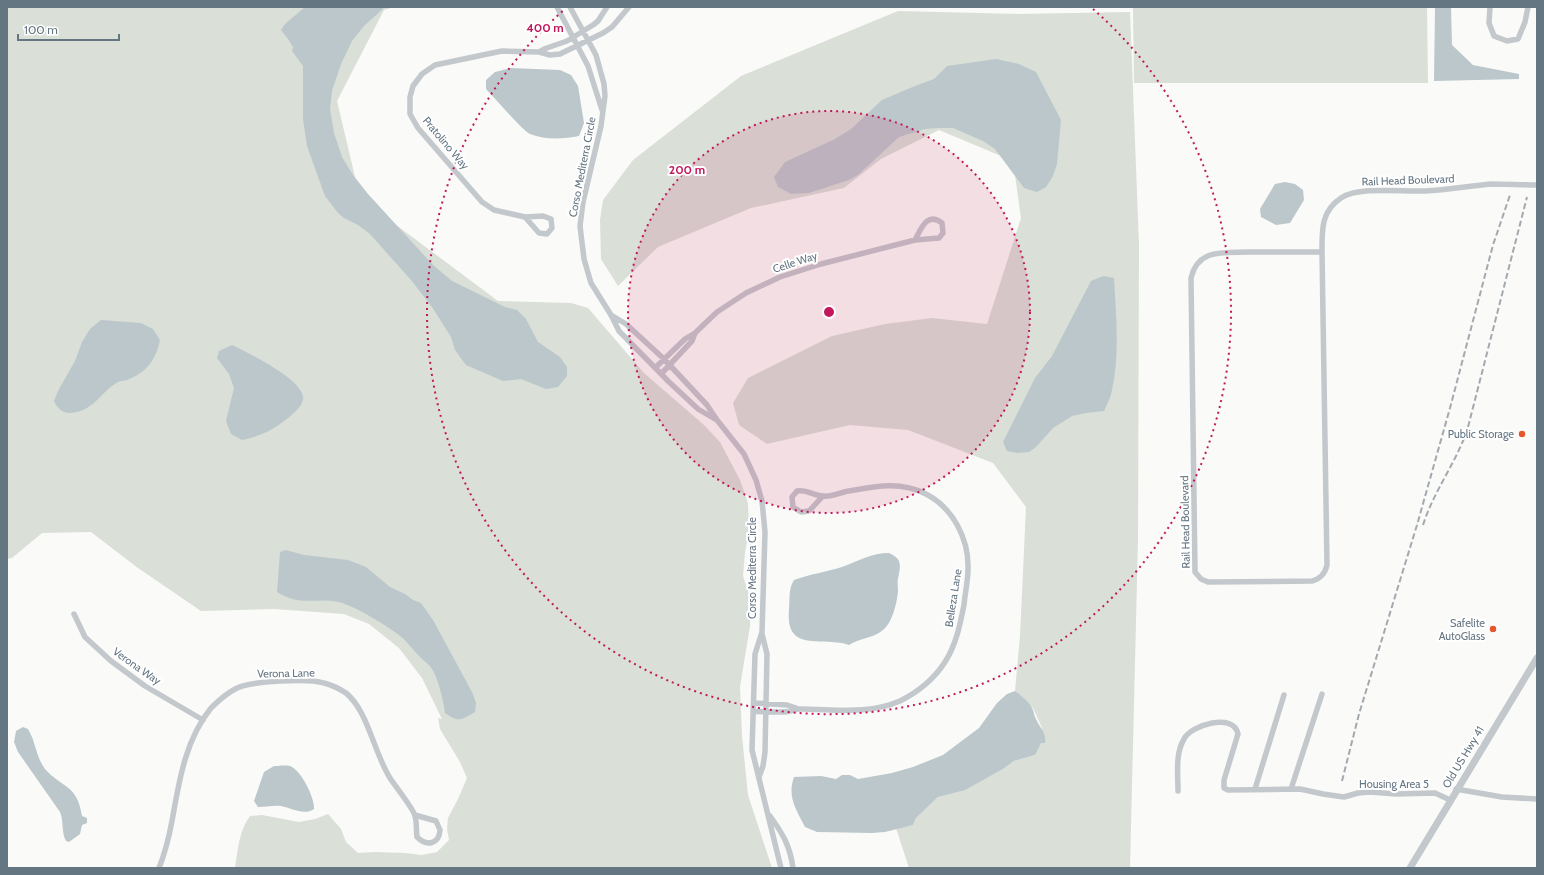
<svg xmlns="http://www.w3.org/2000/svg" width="1544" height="875" font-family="Cabin,sans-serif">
  <rect width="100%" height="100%" fill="#fafaf8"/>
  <path fill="#dadfd7" d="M7,7h387l-10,3 -47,91 23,97 138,103 73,2 17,5 56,65 60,52 16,17 20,38 8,23 1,29 -4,20 -2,24 8,24 -1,26 -10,61 2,49 6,59 24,73h-537c3,-19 4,-37 15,-52l12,-1 37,7 16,-3 13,-5 13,15 5,13 12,11 17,-1 30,1 17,2 15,-3 12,-12 -2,-11 1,-11 10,-19 9,-21 -7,-16 -20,-33 -2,-11 4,1 -20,-41 -23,-30 -30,-24 -25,-10 -70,-5 -73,2 -63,-43 -47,-36 -49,1 -30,25 -5,1z
    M1133,7h294l1,76h-294z
    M898,11l122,3 110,-2 9,233 -1,294 -8,329h-221l-13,-40 17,-3 3,-7 22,-21 37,-13 28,-15 11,-8 21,-6 7,-27 -9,-20 -18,-17 5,-55 6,-129 -33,-44 -85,-33 -58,-5 -83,19 -28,-19 -6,-22 15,-25 84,-42 53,-12 47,-6 55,6 34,-106 -8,-57 -74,-31 -58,29 -37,29 -93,20 -93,39 -40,39 -17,-27 -1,-39 3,-20 30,-40 108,-84z"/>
  <path fill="#bbc7cb" d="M305,7h80l-21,19 -12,15 -11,23 -9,27 -2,18 4,24 8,24 11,18 15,19 65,71 19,16 53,26 12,3 9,9 12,23 22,15 7,10v9l-9,11 -12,2 -25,-10 -18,2 -37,-16 -11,-15 -4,-13 -19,-30 -21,-27 -41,-46 -12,-9 -14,-7 -6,-5 -13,-17 -18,-50 -4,-27v-53l-11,-15 1,-4 -5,-8 -7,-9 4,-6z
    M1435,7h16l1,38 21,20 46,9v5l-85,2z
    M996,59l23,5 17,8 25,48 -4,44 -4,12 -7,11 -9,5 -13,-4 -29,-39 -12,-8 -30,-13h-15l-13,1 -26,8 -41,38 -9,5 -40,13 -18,1 -13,-7 -4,-10 11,-15 50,-23 16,-10 31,-29 33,-14 19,-7 13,-13z
    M511,68l49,2 11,5 7,11 6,37 -5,13c-15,3 -34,4 -49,-2 -7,-3 -36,-37 -44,-45v-9l9,-8z
    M1285,182l10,2 8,6 1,10 -14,23 -14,2 -15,-8 -1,-8 15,-25z
    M1103,276l11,2c2,37 6,76 -2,112 -1,7 -5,14 -8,21l-18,2 -14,3 -19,12 -17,19 -7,5 -11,1 -11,-2 -4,-9 32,-64 17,-22 39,-75z
    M101,320l40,3 12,6 7,11c-4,20 -14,33 -33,40 -4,1 -9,1 -12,4 -17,11 -21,27 -45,29 -8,0 -13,-5 -16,-12l4,-10 17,-30 7,-19 8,-13z
    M232,345c16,8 67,32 71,51 2,8 -9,17 -15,22 -15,12 -27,18 -46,22l-11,-6 -5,-13 8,-33 -5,-14 -12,-16 2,-7z
    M286,550l18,5 44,5 18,7 24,20 15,7 8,6 8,3 12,17 39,72 4,11 -1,9c-14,8 -16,11 -30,1 -1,-11 -7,-35 -13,-44 -3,-5 -9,-9 -13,-13 -6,-6 -12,-15 -19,-20 -14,-11 -45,-30 -61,-34 -23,-5 -39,5 -62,-10l3,-40z
    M889,553c4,2 8,4 10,8 2,6 0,11 -1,18 -1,3 0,8 0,12 -1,12 -6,32 -15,39 -11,9 -24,8 -34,15 -26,-9 -64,9 -60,-35 1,-11 -1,-20 5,-30 16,-6 32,-8 48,-13 16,-6 30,-14 47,-14z
    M1015,691c6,5 15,11 18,19 1,3 1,6 3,9 3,8 11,14 9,24h-4l-6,12 -21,6 -11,8 -38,21 -27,7 -22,21 -3,7 -28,7 -13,1 -55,-1 -12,-5c-9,-18 -18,-30 -11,-50l27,-1 15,3 6,-4h8l8,4 34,-6 21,-6 30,-12 36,-27 18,-25 10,-9z
    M23,727l5,2c2,4 5,9 6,14 3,9 5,18 11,26 18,20 32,15 37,47l5,2v5l-5,2 -2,9 -11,8 -3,-1c-5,-9 -2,-20 -6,-29l-42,-60 -4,-10 2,-11z
    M274,766c6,0 11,-1 16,0 11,4 25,32 24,43 -10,7 -22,-1 -33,-3 -8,-1 -15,1 -23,1l-4,-6 10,-29z"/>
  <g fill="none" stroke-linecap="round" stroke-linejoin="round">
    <path stroke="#c3c8cc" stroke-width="5.5" d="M557,7l31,59 14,44
      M570,7l26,48 8,29 1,12 -4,30 -18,76 -3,24 4,33 7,24 20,32 8,16 49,50 30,28 17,10
      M1490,7l-1,16 5,13 13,5 11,-2 7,-17 3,-15
      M539,52l5,-3 23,-8 26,-16 5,-4 9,-14
      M525,217l18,-1 8,3 1,9 -5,6 -8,-1 -14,-16 -31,-7 -12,-8 -64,-74 -8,-14v-17l3,-11 9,-12 13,-9 67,-14 37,1 11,3 10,-1 43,-21 9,-6 17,-20
      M1249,252h73l5,313c-2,9 -7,14 -15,16l-104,1 -7,-3 -6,-7 -4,-294c7,-30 33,-25 58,-26z
      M1322,252c0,-22 -1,-41 19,-54 18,-12 61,-6 84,-7 22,-1 44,-5 66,-7 15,0 31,1 46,1
      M611,315l15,9 38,35 43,46 10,15 27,34 12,26 6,21 3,31 -3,100 -7,22 -3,96 29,118
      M655,368l30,-29 10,-6 22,-21 29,-19 34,-16 41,-13 94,-24 24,-2 4,-5 -1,-10c-15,-12 -21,6 -27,17
      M661,374l31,-33 3,-8
      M74,614l11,23 26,24 34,25 58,34
      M754,703l33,2 12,4
      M753,711c10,1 20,1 30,1 6,0 12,-3 18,-3 33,0 67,6 99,-8 18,-9 34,-22 45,-39 11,-17 15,-37 19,-57 1,-12 4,-24 4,-36 1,-30 -15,-61 -42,-75 -27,-14 -54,-7 -82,-2 -7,2 -15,5 -21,4 -9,0 -16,-7 -26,-5l-5,6 1,10 8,5 8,-1 13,-14
      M759,777l4,-11 2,-14 2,-98 -5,-20
      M1255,789l29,-94
      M1291,789l31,-95
      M1456,789l46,8 35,2
      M1178,791c0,-17 -3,-37 6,-52 7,-14 50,-27 54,-5l-14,46v8l4,2 72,-1 23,5 21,3 14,-4 12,-1 26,2 39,-1 15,7
      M770,816c13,18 20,30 23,52
      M159,868c6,-15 10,-31 13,-47 7,-39 13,-81 39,-113 8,-8 16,-15 26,-20 16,-7 71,-10 87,-5 7,2 16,6 22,10 22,18 28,60 44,85 5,8 24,31 25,38 2,7 1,14 2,21 10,10 22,7 23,-7l-4,-9 -21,-6"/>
    <path stroke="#c3c8cc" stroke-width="7" d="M1410,868l127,-210"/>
    <path stroke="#a2aab0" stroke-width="2" stroke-dasharray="6 3" stroke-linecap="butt" d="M1423,525c11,-34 32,-61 44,-94l60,-234
      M1342,781l17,-67 58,-189 33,-117 43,-163 17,-50"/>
  </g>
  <circle cx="829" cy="312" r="201" fill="#c2185b" fill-opacity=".12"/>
  <g fill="none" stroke="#c2185b" stroke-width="2" stroke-dasharray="2 4">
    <circle cx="829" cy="312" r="201"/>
    <path d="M1093 9A402 402 0 1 1 565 9"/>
  </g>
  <g fill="#e4572e" stroke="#fff" stroke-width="1.5">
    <circle cx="1522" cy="434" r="4"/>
    <circle cx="1493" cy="629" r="4"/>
  </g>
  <g text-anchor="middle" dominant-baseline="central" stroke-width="4" stroke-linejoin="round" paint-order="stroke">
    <g font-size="11" fill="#657683" stroke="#fff">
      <text transform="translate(446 143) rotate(50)">Pratolino Way</text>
      <text transform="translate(582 167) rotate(-79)">Corso Mediterra Circle</text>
      <text transform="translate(1408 180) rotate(-2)">Rail Head Boulevard</text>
      <text transform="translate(795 262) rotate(-18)">Celle Way</text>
      <text transform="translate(1185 522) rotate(-91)">Rail Head Boulevard</text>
      <text transform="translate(752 568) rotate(-90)">Corso Mediterra Circle</text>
      <text transform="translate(953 598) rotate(-81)">Belleza Lane</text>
      <text transform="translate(137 666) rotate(35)">Verona Way</text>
      <text transform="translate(286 673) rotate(-1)">Verona Lane</text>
      <text transform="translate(1463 757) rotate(-59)">Old US Hwy 41</text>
      <text x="1394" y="784">Housing Area 5</text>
    </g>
    <g font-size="11" fill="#657683" stroke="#fff" text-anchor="end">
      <text x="1514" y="434">Public Storage</text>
      <text x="1485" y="623">Safelite<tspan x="1485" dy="13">AutoGlass</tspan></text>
    </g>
  </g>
  <circle cx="829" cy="312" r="6" fill="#c2185b" stroke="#fff" stroke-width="2"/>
  <g font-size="12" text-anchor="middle" font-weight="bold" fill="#c2185b" stroke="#fff" stroke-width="4" stroke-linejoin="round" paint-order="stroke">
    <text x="545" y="32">400 m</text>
    <text x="687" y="174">200 m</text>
  </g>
  <rect width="1544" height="875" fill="none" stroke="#657683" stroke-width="16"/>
  <path d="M18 34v6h101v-6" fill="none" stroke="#657683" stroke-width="2"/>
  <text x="24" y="34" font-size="12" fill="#657683" stroke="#ffffff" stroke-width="3" paint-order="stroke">100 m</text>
</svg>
